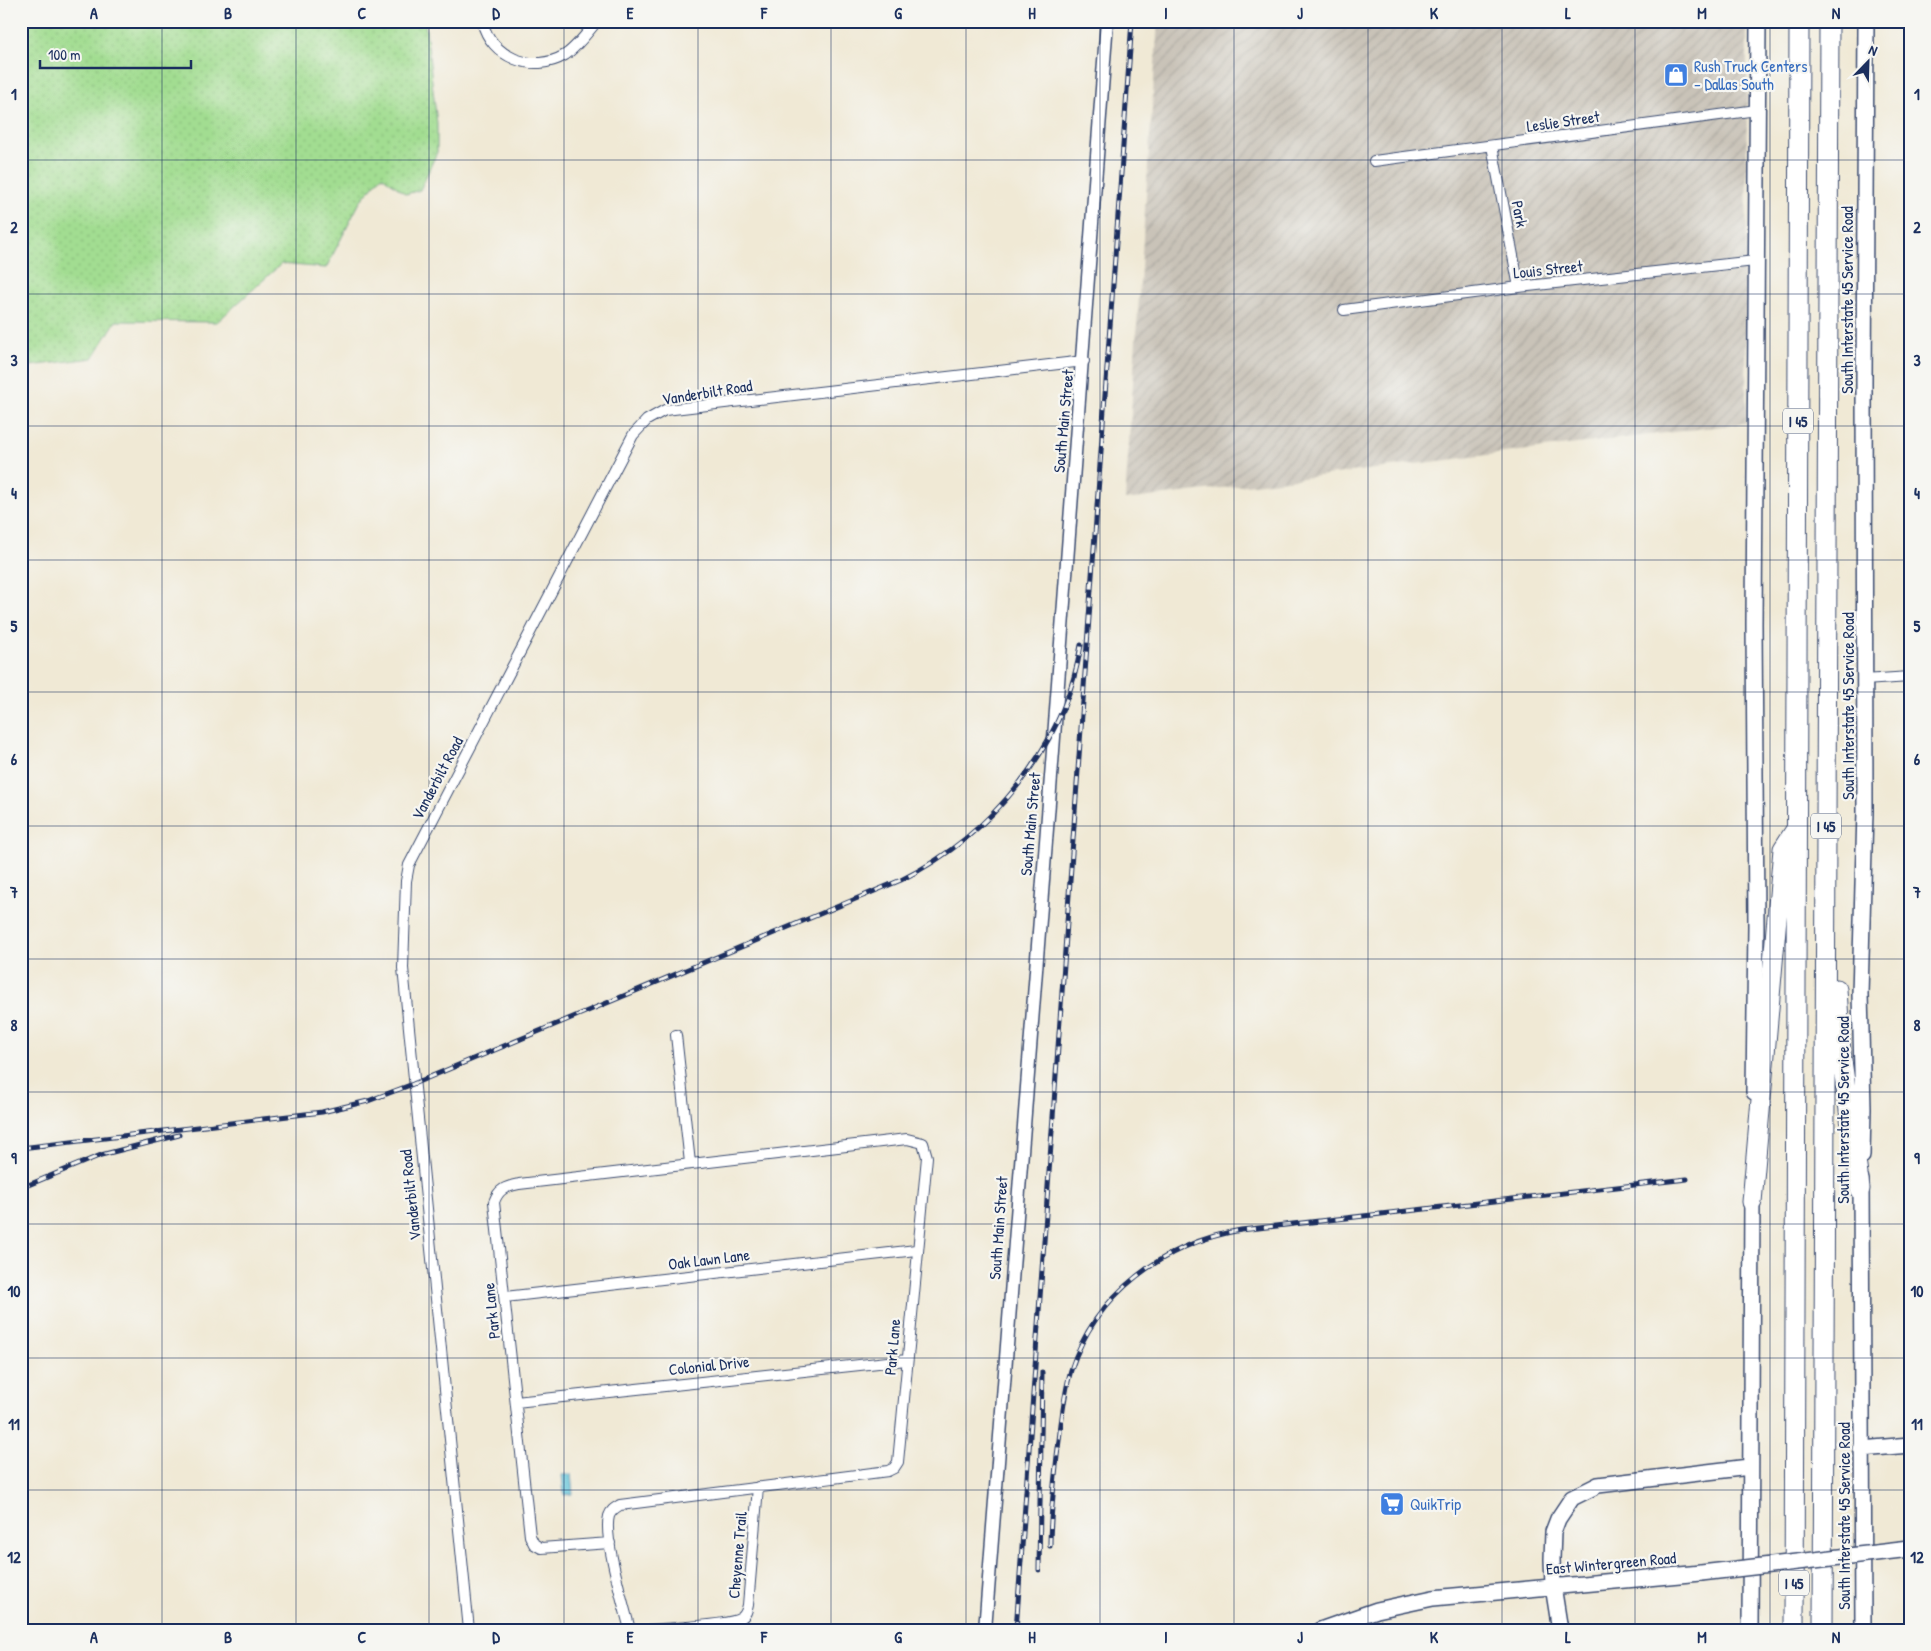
<svg xmlns="http://www.w3.org/2000/svg" width="1931" height="1651" font-family="'Patrick Hand',sans-serif">
  <defs>
    <pattern id="industrial-furrows" width="10" height="10" patternUnits="userSpaceOnUse" patternTransform="scale(1.25)"><rect width="10" height="10" fill="#c9c3b8"/><path d="M-1 1l2-2M0 10L10 0M9 11l2-2" fill="none" stroke="#aca8a1"/></pattern>
    <pattern id="grass-dots" width="8" height="8" patternUnits="userSpaceOnUse" patternTransform="scale(1.25)"><rect width="8" height="8" fill="#a2dd91"/><path d="M2 2h.1M6 6h.1" fill="none" stroke="#8bbe7f" stroke-width="1.8" stroke-linecap="round"/></pattern>
  </defs>
  <rect width="100%" height="100%" fill="#f6f6f2"/>
  <filter id="ink" filterUnits="userSpaceOnUse"><feTurbulence type="fractalNoise" baseFrequency=".02" numOctaves="2"/><feDisplacementMap in="SourceGraphic" scale="10" xChannelSelector="R" yChannelSelector="G"/><feConvolveMatrix kernelMatrix="1 2 1 2 8 2 1 2 1" color-interpolation-filters="sRGB"/></filter>
  <filter id="wash" filterUnits="userSpaceOnUse"><feTurbulence type="fractalNoise" baseFrequency=".0096" numOctaves="4" result="noise"/><feDisplacementMap in="SourceGraphic" scale="20" xChannelSelector="R" yChannelSelector="G"/><feGaussianBlur stdDeviation="1.12" result="paint"/><feColorMatrix in="noise" values="0 0 0 0 0 0 0 0 0 0 0 0 0 0 0 0 0 1.4 0 .05"/><feComposite in="paint" operator="in"/></filter>
  <g filter="url(#wash)">
    <rect width="100%" height="100%" fill="#f0e9d5"/>
    <path fill="url(#industrial-furrows)" d="M1158,21h589l-1,402 -621,77z"/>
    <path fill="url(#grass-dots)" stroke="#5e8678" d="M21,21h404l12,103v28l-17,38 -14,4 -24,-18 -21,24 -35,68 -45,-4 -64,58 -101,-1 -23,37 -63,8 -9,-3z"/>
    <path fill="#59c0d6" stroke="#3a789a" d="M571,1474l2,20 -9,1 -2,-20z"/>
  </g>
  <g filter="url(#ink)">
    <g fill="none" stroke-linecap="round" stroke-linejoin="round">
      <defs>
        <path id="minor" d="M482,21c9,37 51,53 83,34 12,-8 22,-22 32,-34
          M1492,146l27,141
          M1374,161l383,-51
          M1344,310l175,-23 236,-26
          M1864,680l46,-3
          M676,1035l14,128
          M505,1297l411,-47
          M516,1402l390,-42
          M610,1543l-69,5 -7,-4 -4,-8 -36,-334c5,-14 12,-15 25,-18l388,-45 16,4 4,14 -29,305 -4,6 -6,3 -268,34c-5,3 -9,5 -11,11 -6,22 15,89 21,114
          M469,1630l-66,-662 3,-87 3,-16 224,-430 14,-15 18,-10 419,-49
          M648,1630c17,-2 83,-4 93,-12 5,-3 6,-8 7,-13l10,-118"/>
        <path id="tertiary" d="M985,1630c39,-537 86,-1072 122,-1609"/>
        <path id="secondary" d="M1754,1092l2,-166 -2,-302 4,-603
          M1862,1156l1,-48 -3,-114 5,-182 -1,-429 2,-362
          M1861,1179l2,451
          M1861,1449l49,-4
          M1320,1630l57,-20 56,-12 268,-25
          M1560,1630l-7,-44 -1,-27 1,-27 5,-13 14,-21 26,-13 151,-18
          M1750,1630l2,-437"/>
        <path id="motorway" d="M1837,989l4,64 19,136
          M1752,1202l31,-353 13,-20
          M1794,1630l5,-1609
          M1823,1630l6,-1609"/>
      </defs>
      <use href="#minor" stroke="#3b4b70" stroke-width="12"/>
      <use href="#tertiary" stroke="#3b4b70" stroke-width="15"/>
      <use href="#secondary" stroke="#3b4b70" stroke-width="18"/>
      <use href="#motorway" stroke="#3b4b70" stroke-width="21"/>
      <use href="#minor" stroke="#fff" stroke-width="10"/>
      <use href="#tertiary" stroke="#fff" stroke-width="12"/>
      <use href="#secondary" stroke="#fff" stroke-width="15"/>
      <use href="#motorway" stroke="#fff" stroke-width="19"/>
      <defs>
        <path id="rail" d="M21,1148l301,-36 46,-11 45,-17 488,-204c91,-45 164,-134 180,-235
          M21,1188l80,-33 78,-20
          M1050,1546c0,-30 4,-60 7,-90 4,-29 6,-59 14,-86 24,-76 94,-127 170,-140l446,-51
          M1039,1570l3,-198
          M1016,1630l116,-1609"/>
      </defs>
      <use href="#rail" stroke="#1b2f5e" stroke-width="5"/>
      <use href="#rail" stroke="#f6f6f2" stroke-width="3" stroke-dasharray="9" stroke-linecap="butt"/>
      <defs>
        <path id="secondary-bridge" d="M1701,1573l209,-24"/>
      </defs>
      <use href="#secondary-bridge" stroke="#3b4b70" stroke-width="18" stroke-linecap="butt"/>
      <use href="#secondary-bridge" stroke="#fff" stroke-width="15"/>
    </g>
  </g>
  <path fill="none" stroke="#1b2f5e" stroke-width="1" stroke-opacity="0.55" d="M162,21v1609M296,21v1609M429,21v1609M564,21v1609M698,21v1609M831,21v1609M966,21v1609M1100,21v1609M1234,21v1609M1368,21v1609M1502,21v1609M1635,21v1609M1770,21v1609M21,160h1889M21,294h1889M21,426h1889M21,560h1889M21,692h1889M21,826h1889M21,959h1889M21,1092h1889M21,1224h1889M21,1358h1889M21,1490h1889"/>
  <defs>
    <symbol id="shop-square" viewBox="-11 -11 22 22"><rect x="-9" y="-9" width="18" height="18" rx="4" fill="#3f7fe0" stroke="#f6f6f2"/><path d="M-5-2.5h2.3a2.7 3.5 0 0 1 5.4 0H5L5.5 6h-11ZM-1.5-2.5h3a1.5 2.3 0 0 0-3 0Z" fill="#fff"/></symbol>
    <symbol id="supermarket-square" viewBox="-11 -11 22 22"><rect x="-9" y="-9" width="18" height="18" rx="4" fill="#3f7fe0" stroke="#f6f6f2"/><path d="M-6-5.5h2.5l.6 2H6L4.5 2H-2.5L-4.4-4H-6ZM-1.5 3.2a1.3 1.3 0 1 0 .1 0ZM3 3.2a1.3 1.3 0 1 0 .1 0Z" fill="#fff"/></symbol>
  </defs>
  <g fill-rule="evenodd">
    <use href="#shop-square" x="1662" y="61" width="28" height="28"/>
    <use href="#supermarket-square" x="1378" y="1490" width="28" height="28"/>
  </g>
  <g text-anchor="middle" dominant-baseline="central" stroke-width="4.5" stroke-linejoin="round" paint-order="stroke">
    <g fill="#f6f6f2" stroke="#5d6b8a" stroke-width="1">
      <rect x="1783" y="408.5" width="30" height="25" rx="4"/>
      <rect x="1811" y="813.5" width="30" height="25" rx="4"/>
      <rect x="1779" y="1570.5" width="30" height="25" rx="4"/>
    </g>
    <g font-size="15" font-weight="bold" fill="#1b2f5e">
      <text x="1798" y="421">I 45</text>
      <text x="1826" y="826">I 45</text>
      <text x="1794" y="1583">I 45</text>
    </g>
    <g font-size="16" fill="#366cbe" stroke="#f6f6f2" text-anchor="start">
      <text x="1694" y="66">Rush Truck Centers<tspan x="1694" dy="18">– Dallas South</tspan></text>
      <text x="1410" y="1504">QuikTrip</text>
    </g>
    <g font-size="16" fill="#1b2f5e" stroke="#f6f6f2">
      <text transform="translate(1563 121) rotate(-8)">Leslie Street</text>
      <text transform="translate(1520 214) rotate(79)">Park</text>
      <text transform="translate(1548 269) rotate(-6)">Louis Street</text>
      <text transform="translate(1847 300) rotate(-90)">South Interstate 45 Service Road</text>
      <text transform="translate(707 392) rotate(-9)">Vanderbilt Road</text>
      <text transform="translate(1063 421) rotate(-85)">South Main Street</text>
      <text transform="translate(1848 706) rotate(-90)">South Interstate 45 Service Road</text>
      <text transform="translate(437 778) rotate(-62)">Vanderbilt Road</text>
      <text transform="translate(1030 824) rotate(-85)">South Main Street</text>
      <text transform="translate(1843 1110) rotate(-90)">South Interstate 45 Service Road</text>
      <text transform="translate(410 1195) rotate(-96)">Vanderbilt Road</text>
      <text transform="translate(998 1228) rotate(-86)">South Main Street</text>
      <text transform="translate(709 1259) rotate(-7)">Oak Lawn Lane</text>
      <text transform="translate(491 1311) rotate(-96)">Park Lane</text>
      <text transform="translate(892 1347) rotate(-85)">Park Lane</text>
      <text transform="translate(709 1365) rotate(-6)">Colonial Drive</text>
      <text transform="translate(1844 1516) rotate(-90)">South Interstate 45 Service Road</text>
      <text transform="translate(737 1555) rotate(-85)">Cheyenne Trail</text>
      <text transform="translate(1611 1563) rotate(-5)">East Wintergreen Road</text>
    </g>
  </g>
  <rect width="1931" height="1651" fill="none" stroke="#f6f6f2" stroke-width="55"/>
  <g transform="translate(1868 62) rotate(23)" stroke="#f6f6f2" stroke-width="4" paint-order="stroke">
  <path d="M0-4L9 19L0 12L-9 19Z" fill="#1b2f5e"/>
  <text y="-8" font-size="14" font-weight="bold" text-anchor="middle" fill="#1b2f5e">N</text>
  </g>
  <path d="M40 60v8h151v-8" fill="none" stroke="#1b2f5e" stroke-width="2.5"/>
  <text x="48" y="60" font-size="15" fill="#1b2f5e" stroke="#f6f6f2" stroke-width="4" paint-order="stroke">100 m</text>
  <rect x="28" y="28" width="1876" height="1596" fill="none" stroke="#1b2f5e" stroke-width="2"/>
  <g font-size="16" text-anchor="middle" font-weight="bold" fill="#1b2f5e">
    <text x="94" y="19">A</text>
    <text x="228" y="19">B</text>
    <text x="362" y="19">C</text>
    <text x="496" y="19">D</text>
    <text x="630" y="19">E</text>
    <text x="764" y="19">F</text>
    <text x="898" y="19">G</text>
    <text x="1032" y="19">H</text>
    <text x="1166" y="19">I</text>
    <text x="1300" y="19">J</text>
    <text x="1434" y="19">K</text>
    <text x="1568" y="19">L</text>
    <text x="1702" y="19">M</text>
    <text x="1836" y="19">N</text>
    <text x="14" y="100">1</text>
    <text x="1917" y="100">1</text>
    <text x="14" y="233">2</text>
    <text x="1917" y="233">2</text>
    <text x="14" y="366">3</text>
    <text x="1917" y="366">3</text>
    <text x="14" y="499">4</text>
    <text x="1917" y="499">4</text>
    <text x="14" y="632">5</text>
    <text x="1917" y="632">5</text>
    <text x="14" y="765">6</text>
    <text x="1917" y="765">6</text>
    <text x="14" y="898">7</text>
    <text x="1917" y="898">7</text>
    <text x="14" y="1031">8</text>
    <text x="1917" y="1031">8</text>
    <text x="14" y="1164">9</text>
    <text x="1917" y="1164">9</text>
    <text x="14" y="1297">10</text>
    <text x="1917" y="1297">10</text>
    <text x="14" y="1430">11</text>
    <text x="1917" y="1430">11</text>
    <text x="14" y="1563">12</text>
    <text x="1917" y="1563">12</text>
    <text x="94" y="1643">A</text>
    <text x="228" y="1643">B</text>
    <text x="362" y="1643">C</text>
    <text x="496" y="1643">D</text>
    <text x="630" y="1643">E</text>
    <text x="764" y="1643">F</text>
    <text x="898" y="1643">G</text>
    <text x="1032" y="1643">H</text>
    <text x="1166" y="1643">I</text>
    <text x="1300" y="1643">J</text>
    <text x="1434" y="1643">K</text>
    <text x="1568" y="1643">L</text>
    <text x="1702" y="1643">M</text>
    <text x="1836" y="1643">N</text>
  </g>
</svg>
